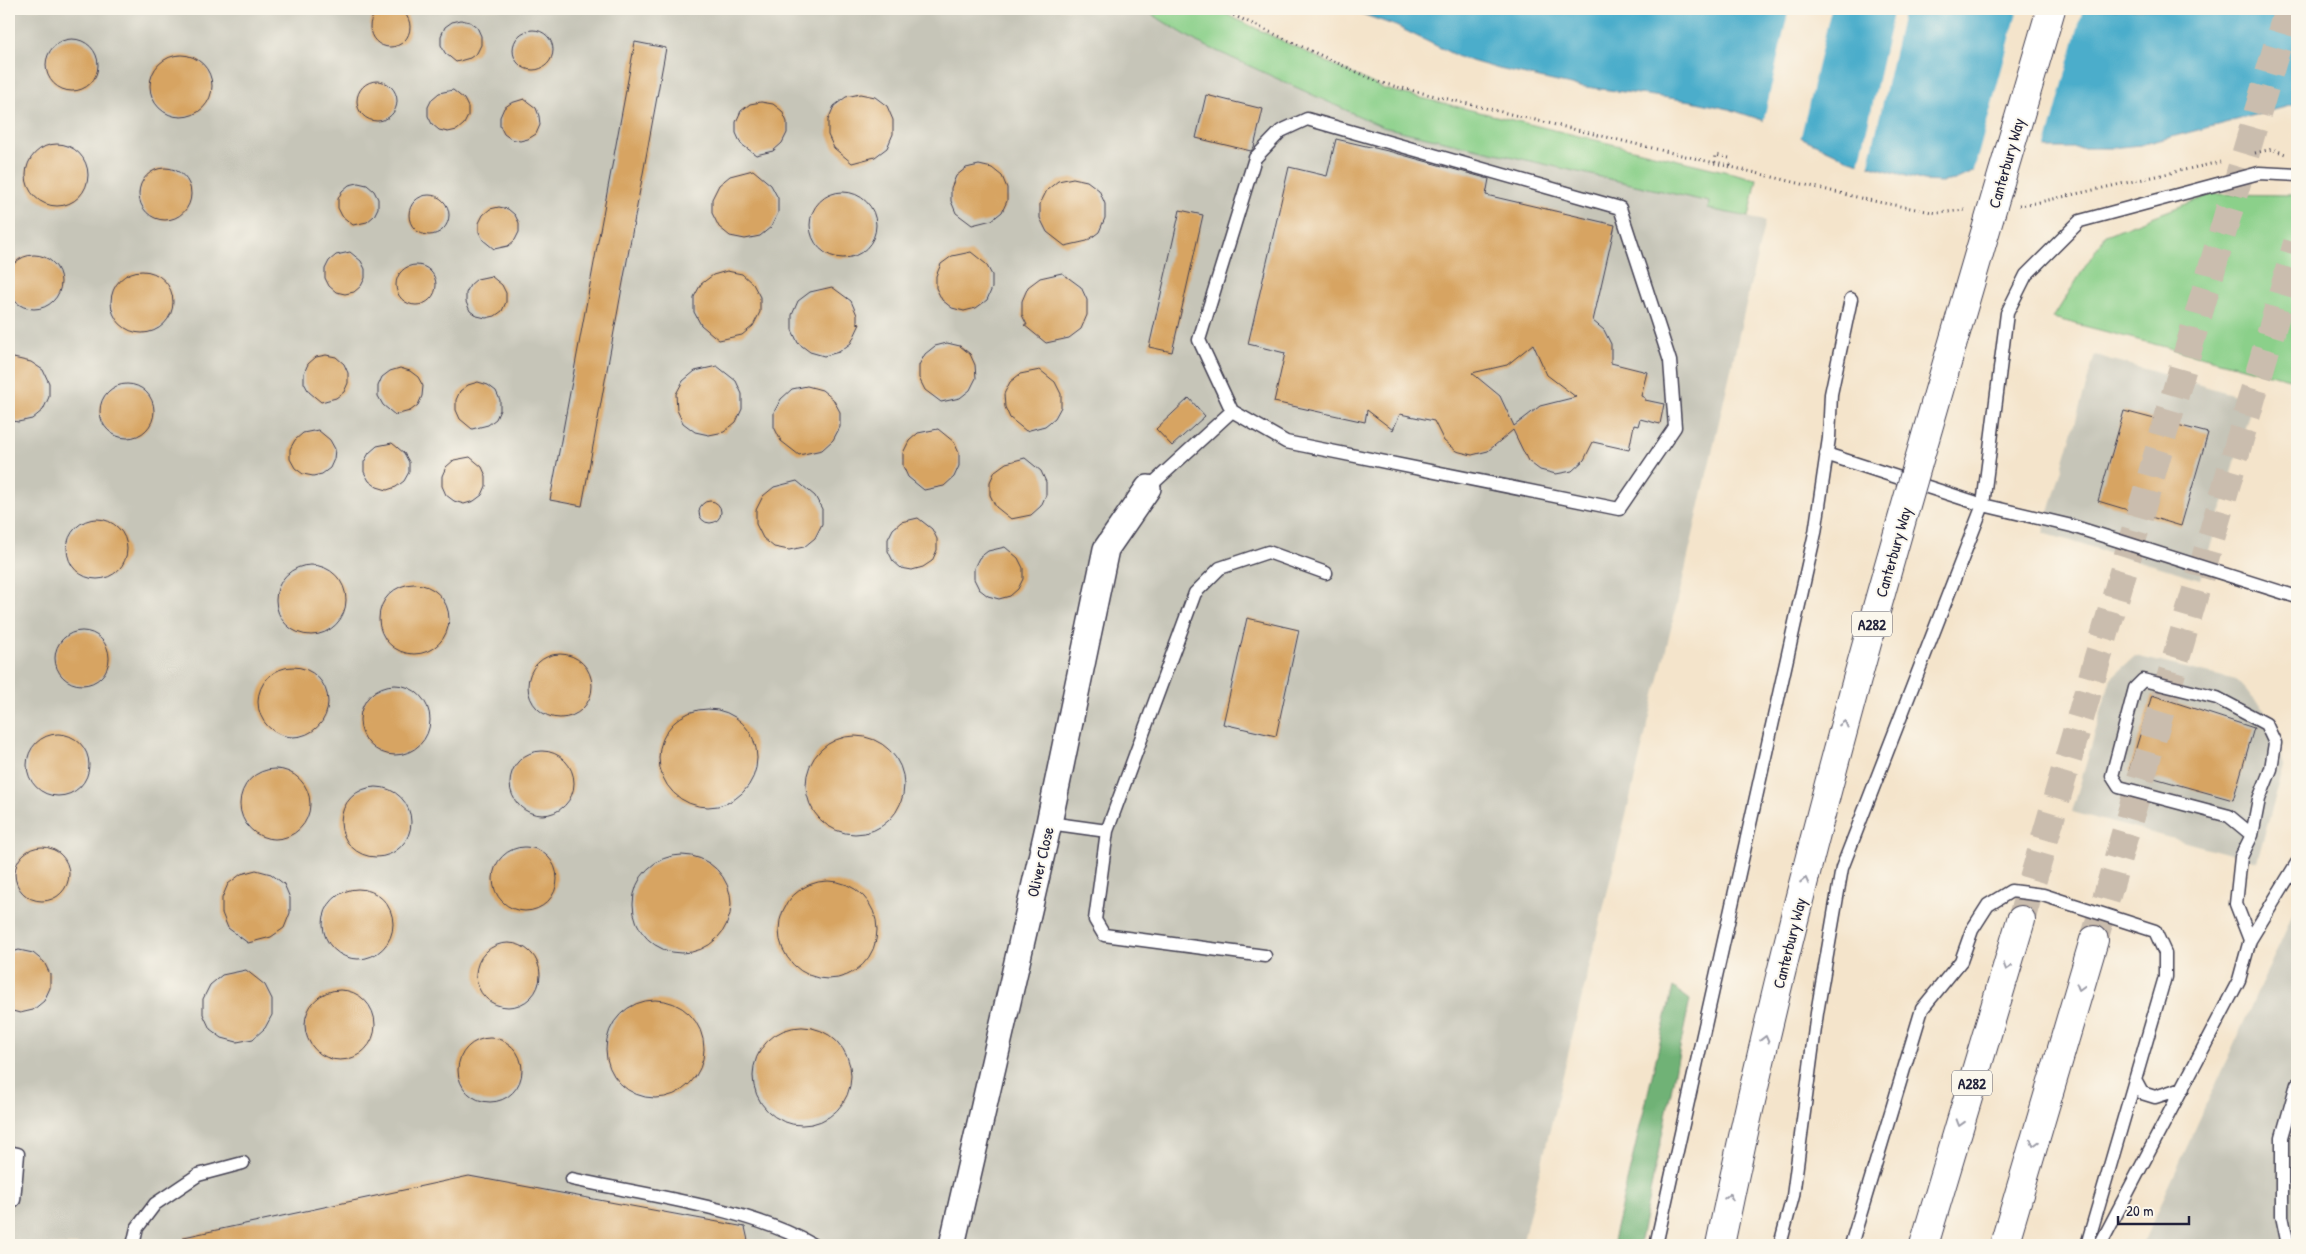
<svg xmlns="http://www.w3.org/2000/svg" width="2306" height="1254" font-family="'Patrick Hand',sans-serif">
  <rect width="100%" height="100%" fill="#fbf7ec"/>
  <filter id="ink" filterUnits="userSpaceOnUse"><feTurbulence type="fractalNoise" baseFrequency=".02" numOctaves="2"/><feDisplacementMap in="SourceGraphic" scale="10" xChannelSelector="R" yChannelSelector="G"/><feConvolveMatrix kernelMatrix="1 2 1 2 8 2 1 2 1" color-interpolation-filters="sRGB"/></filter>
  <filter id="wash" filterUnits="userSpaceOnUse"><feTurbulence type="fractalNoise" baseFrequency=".0096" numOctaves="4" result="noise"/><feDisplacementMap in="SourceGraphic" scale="20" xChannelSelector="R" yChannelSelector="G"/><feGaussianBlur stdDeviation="1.12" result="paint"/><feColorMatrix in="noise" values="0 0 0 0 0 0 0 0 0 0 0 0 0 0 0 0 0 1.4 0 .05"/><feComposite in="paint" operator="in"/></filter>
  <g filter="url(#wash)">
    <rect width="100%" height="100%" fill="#f4e4cb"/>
    <path fill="#c6c5b8" d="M9,9h1134l54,33 512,160 -1,7 57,12 -83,362 -160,662h-1513z
      M2095,355l158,45 -52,179 -158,-46z
      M2135,656l101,24 28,30 11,19 9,38 -27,94 -185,-49 39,-134z
      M2297,901v344h-155l144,-315z"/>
    <path fill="#8bd08a" stroke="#567962" d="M1143,9h72l169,80 373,90 -8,38 -41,-8 1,-7 -326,-75 -186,-85z
      M2212,194l85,1v186l-244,-63 52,-83z"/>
    <path fill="#70b276" stroke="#496a58" d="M1673,987l17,13 -51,245h-27z"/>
    <path fill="#4cadcb" stroke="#376883" d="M1348,9h949v95l-156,41 -30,3h-65l-58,-5 -7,25 -26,12 -14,2 -17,-1 -74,-21 -82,-38 -39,-13 -37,-8 -121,-16 -72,-16 -38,-11 -65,-32z"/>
    <path fill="#f4e4cb" d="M1789,9h42l-31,131 -37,-17z
      M1894,9h10l-36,159 -9,-3z
      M2018,9h65l-38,141 -55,-4 -7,23 -10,5z"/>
    <g id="blocks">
      <path fill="#d7a462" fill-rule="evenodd" d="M370 27a20 20 0 1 1 40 0a20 20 0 1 1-40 0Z
        M461,20l9,2 7,5 4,9v9l-4,8 -7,5 -14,4 -11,-9 -4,-8v-9l4,-9 7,-5z
        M513 50a20 20 0 1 1 40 0a20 20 0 1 1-40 0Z
        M46 65a26 26 0 1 1 52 0a26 26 0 1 1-52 0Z
        M635,42l31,6 -84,458 -32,-6z
        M150 86a31 31 0 1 1 62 0a31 31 0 1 1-62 0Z
        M357 101a20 20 0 1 1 40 0a20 20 0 1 1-40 0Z
        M453,90l11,9 4,8v9l-4,8 -7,6 -9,2 -9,-2 -7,-6 -4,-8v-9l4,-8 7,-6z
        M860,94l15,3 12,9 6,14v14l-6,14 -12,9 -23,6 -18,-15 -6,-13v-15l6,-14 12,-9z
        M1206,95l57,14 -9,38 -3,4 -55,-13z
        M524,99l12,9 3,8 1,9 -4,9 -8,5 -8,2 -9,-2 -7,-5 -4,-8v-9l4,-9 7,-5z
        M761,102l12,2 9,7 5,11v11l-5,10 -9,8 -17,4 -15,-11 -5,-11v-11l5,-11 9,-7z
        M1336,139l56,13 97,27 -3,16 129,30 -22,96 11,9 7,14v19l36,9 -6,24 4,2v2l19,4 -4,20 -20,-5 -2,7 -4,-1 -5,25 -36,-8 -9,18 -12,11 -16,3 -16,-4 -12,-9 -15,-31 -25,21 -16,4 -16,-4 -12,-10 -10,-20 -34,-7 -7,16 -26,-20 -2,12 -91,-20 11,-49 -37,-9 41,-177 38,9zM1533,344l14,31 29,22 -36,9 -26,20 -14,-30 -28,-23 35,-8z
        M26 175a31 31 0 1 1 62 0a31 31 0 1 1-62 0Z
        M979,165l13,3 10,8 5,12v13l-5,11 -10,8 -20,5 -16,-12 -5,-12v-13l5,-12 10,-8z
        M139 194a26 26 0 1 1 52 0a26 26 0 1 1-52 0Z
        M753,170l18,15 7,13v15l-7,14 -11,9 -15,3 -15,-3 -11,-9 -7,-14v-14l7,-14 11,-9z
        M1073,178l14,3 12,9 6,14v14l-6,14 -12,9 -22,5 -18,-14 -7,-14v-14l7,-14 11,-9z
        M358,183l9,2 7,6 4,8v9l-4,8 -7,6 -14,3 -11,-9 -4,-8v-9l4,-8 7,-6z
        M810 225a33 33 0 1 1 66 0a33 33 0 1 1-66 0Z
        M409 215a20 20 0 1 1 40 0a20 20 0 1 1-40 0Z
        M499,207l9,2 7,6 4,8v9l-4,8 -7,6 -14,3 -11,-9 -4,-8v-9l4,-8 7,-6z
        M1180,210l23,5 -31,137 -23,-5z
        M350,252l11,9 4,8v9l-4,8 -7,6 -9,2 -9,-2 -7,-6 -4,-8v-9l4,-8 7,-6z
        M971,252l15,12 6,11v13l-5,12 -11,8 -12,3 -12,-3 -10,-8 -6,-12v-12l5,-12 11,-8z
        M7 282a27 27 0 1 1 54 0a27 27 0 1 1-54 0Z
        M396 285a20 20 0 1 1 40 0a20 20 0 1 1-40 0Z
        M727,271l15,3 11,10 7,13v15l-7,14 -11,9 -23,5 -18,-15 -7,-13v-15l7,-13 12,-9z
        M111 302a31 31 0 1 1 62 0a31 31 0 1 1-62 0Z
        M1062,273l19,14 6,13v15l-6,14 -12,9 -23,5 -22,-18h3l-5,-10v-14l6,-14 12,-9z
        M491,276l11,9 4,8v9l-4,9 -7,5 -9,2 -9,-2 -7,-5 -4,-9v-9l4,-8 7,-6z
        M832,287l19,14 6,14v8l3,1 -9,19 -12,9 -15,4 -14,-4 -12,-9 -6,-13v-15l6,-14 12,-9z
        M947,343l13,3 10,8 5,11 1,13 -6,12 -10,8 -19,4 -16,-12 -6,-12v-13l6,-11 10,-8z
        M326,355l10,2 8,7 4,9v10l-4,9 -8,6 -15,4 -12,-10 -5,-9v-10l4,-9 8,-7z
        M9,357l22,5 12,8 6,13v14l-6,13 -11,9 -14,3 -9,-2z
        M717,366l19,15 6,13v15l-6,13 -12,10 -15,3 -14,-3 -12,-9 -6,-13 -1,-16 7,-13 12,-10z
        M400,368l10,3 8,6 5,9 -1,10 -4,9 -8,6 -15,4 -12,-10 -5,-9v-10l4,-9 8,-6z
        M1040,370l15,12 6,12v13l-6,11 -10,8 -19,5 -16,-13 -5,-11 -1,-13 6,-12 10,-8z
        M478,382l10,3 8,6 4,9v10l-4,9 -8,6 -16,4 -12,-10 -4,-9v-10l4,-9 8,-6z
        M100 411a27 27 0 1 1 54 0a27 27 0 1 1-54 0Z
        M807,386l15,4 11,9 7,13v15l-7,13 -11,10 -23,5 -18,-14 -7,-14v-15l7,-13 11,-10z
        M1189,398l16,18 -33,30 -16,-17z
        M2124,411l84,22 -27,93 -83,-25z
        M938,429l16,13 5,11v13l-5,11 -10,9 -20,4 -16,-13 -5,-11v-13l6,-12 9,-8z
        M318,430l12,10 5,9 -1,10 -4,9 -8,6 -9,2 -10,-2 -8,-6 -5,-9v-10l5,-9 8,-7z
        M392,443l12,10 5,9v10l-5,9 -8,6 -9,3 -10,-3 -8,-6 -5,-9v-10l5,-9 8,-7z
        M470,457l12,10 4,9v10l-4,9 -8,6 -10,3 -10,-3 -8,-6 -4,-9v-10l4,-9 8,-7z
        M1025,458l16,13 5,11v13l-5,11 -10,9 -20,4 -15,-12 -6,-12v-13l5,-11 11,-8z
        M797,481l18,15 7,13v15l-7,14 -11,9 -15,3 -15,-3 -11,-9 -7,-14v-14l7,-14 11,-9z
        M699 512a11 11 0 1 1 22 0a11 11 0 1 1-22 0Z
        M918,518l14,11 5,10v11l-5,11 -9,6 -11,3 -11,-2 -8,-7 -5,-10v-12l5,-10 8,-7z
        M67 549a30 30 0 1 1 60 0a30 30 0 1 1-60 0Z
        M1005,547l13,11 5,10v11l-5,10 -8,7 -11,3 -11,-3 -9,-7 -5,-10v-11l5,-10 9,-7z
        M276 600a35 35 0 1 1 70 0a35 35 0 1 1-70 0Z
        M379 619a35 35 0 1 1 70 0a35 35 0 1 1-70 0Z
        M1247,618l52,12 -23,106 -53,-12z
        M55 658a27 27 0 1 1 54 0a27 27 0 1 1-54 0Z
        M528 686a32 32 0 1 1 64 0a32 32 0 1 1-64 0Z
        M258 702a35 35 0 1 1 70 0a35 35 0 1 1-70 0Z
        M360 720a35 35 0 1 1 70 0a35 35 0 1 1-70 0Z
        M2152,695l102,33 -21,72 -104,-29z
        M659 758a49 49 0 1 1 98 0a49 49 0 1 1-98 0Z
        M27 765a31 31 0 1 1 62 0a31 31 0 1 1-62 0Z
        M806 785a49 49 0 1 1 98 0a49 49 0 1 1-98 0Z
        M510 783a32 32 0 1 1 64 0a32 32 0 1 1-64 0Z
        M240 804a35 35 0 1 1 70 0a35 35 0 1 1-70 0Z
        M341 822a35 35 0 1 1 70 0a35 35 0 1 1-70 0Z
        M493 879a32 32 0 1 1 64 0a32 32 0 1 1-64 0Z
        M15 874a27 27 0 1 1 54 0a27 27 0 1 1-54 0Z
        M633 904a49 49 0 1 1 98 0a49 49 0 1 1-98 0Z
        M256,870l15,4 13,10 6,14v15l-6,15 -13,9 -23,6 -20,-15 -6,-15v-15l6,-14 13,-10z
        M779 930a49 49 0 1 1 98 0a49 49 0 1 1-98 0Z
        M323 924a35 35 0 1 1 70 0a35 35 0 1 1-70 0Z
        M476 975a32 32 0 1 1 64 0a32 32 0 1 1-64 0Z
        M19,950l14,3 11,9 6,12v14l-6,13 -11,9 -13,3 -11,-3v-57z
        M246,970l19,15 7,14v16l-7,13 -12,11 -16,3 -15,-4 -12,-9 -7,-15v-15l7,-14 12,-10z
        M305 1025a35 35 0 1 1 70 0a35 35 0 1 1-70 0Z
        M606 1049a49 49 0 1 1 98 0a49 49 0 1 1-98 0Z
        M753 1076a49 49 0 1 1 98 0a49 49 0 1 1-98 0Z
        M458 1070a32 32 0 1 1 64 0a32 32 0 1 1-64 0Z
        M469,1176l276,51 4,18h-564l-1,-8z"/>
    </g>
  </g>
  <g filter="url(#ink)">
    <use href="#blocks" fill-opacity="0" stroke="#423f51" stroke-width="1"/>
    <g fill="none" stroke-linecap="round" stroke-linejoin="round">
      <path stroke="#cabdae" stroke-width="28" stroke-dasharray="28 14" stroke-linecap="butt" d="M2021,920l267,-911
        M2094,940l203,-697"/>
      <defs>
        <path id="service" d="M1826,454l157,51 89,21 225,71
          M1148,488l84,-77 54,31 333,67 56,-82 -5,-66 -50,-153 -313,-89 -26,12 -26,27 -56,182 33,71
          M1049,823l58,8 -12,89 9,15 161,21
          M1107,831l88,-238 25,-25 48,-16 58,21
          M2250,940l-14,-36 5,-47 11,-22 7,-36 12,-30 4,-26 -9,-19 -49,-26 -74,-18 -8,8 -23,88 7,11 110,29 23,19
          M2135,1080l7,13 13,4 28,-9
          M9,1152l9,2 -4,46 -5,4
          M572,1179c72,16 178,29 241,66
          M133,1245l4,-17 18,-24 43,-29 45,-12
          M1656,1245l159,-712 14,-95 2,-44 20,-95
          M1780,1245l13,-49 24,-183 25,-145 141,-363 24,-192 19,-38 54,-54 179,-48 38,2
          M1851,1245l71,-236 39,-48 11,-31 16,-25 23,-14 32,4 112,36 10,22v24l-78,268
          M2100,1245l139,-265 11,-40 47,-77
          M2288,1245l-6,-29v-79l15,-53"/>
        <path id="minor" d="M952,1245l97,-422 57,-274 42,-61"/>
        <path id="trunk" d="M1924,1245l97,-325
          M2004,1245l90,-305"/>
      </defs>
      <use href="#service" stroke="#423f51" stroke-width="15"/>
      <use href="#minor" stroke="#423f51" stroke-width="28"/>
      <use href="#trunk" stroke="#423f51" stroke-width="30"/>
      <path stroke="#423f51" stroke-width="3" stroke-dasharray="1 4" stroke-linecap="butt" d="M1220,9l161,74 492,118 64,12 28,-3
        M2255,153l17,-4 16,6
        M1729,158l-13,-3 -1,7 15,3 -1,2
        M2019,205l16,-2 185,-41"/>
      <use href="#service" stroke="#fff" stroke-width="12"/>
      <use href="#minor" stroke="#fff" stroke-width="25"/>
      <use href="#trunk" stroke="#fff" stroke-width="28"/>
      <defs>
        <path id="trunk-bridge" d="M1720,1245c85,-418 211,-827 331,-1236"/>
      </defs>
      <use href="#trunk-bridge" stroke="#423f51" stroke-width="30" stroke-linecap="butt"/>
      <use href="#trunk-bridge" stroke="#fff" stroke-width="28"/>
    </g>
    <defs><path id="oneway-chevron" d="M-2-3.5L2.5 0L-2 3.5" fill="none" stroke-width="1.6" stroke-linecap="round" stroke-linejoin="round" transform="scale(1.25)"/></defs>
    <g stroke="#9c9ca7">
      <use href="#oneway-chevron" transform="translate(1844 724) rotate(-76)"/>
      <use href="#oneway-chevron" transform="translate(1805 881) rotate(-76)"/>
      <use href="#oneway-chevron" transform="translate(2007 967) rotate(107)"/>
      <use href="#oneway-chevron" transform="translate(2080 987) rotate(106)"/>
      <use href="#oneway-chevron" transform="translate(1765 1039) rotate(-76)"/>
      <use href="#oneway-chevron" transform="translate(1960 1123) rotate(107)"/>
      <use href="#oneway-chevron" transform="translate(2034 1143) rotate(106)"/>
      <use href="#oneway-chevron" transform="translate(1729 1197) rotate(-79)"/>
    </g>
  </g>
  <g text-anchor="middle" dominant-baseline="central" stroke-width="4" stroke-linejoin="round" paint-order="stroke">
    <g fill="#fbf7ec" stroke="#636270" stroke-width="1">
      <rect x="1852" y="611.5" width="40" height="25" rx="4"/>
      <rect x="1952" y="1070.5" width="40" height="25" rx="4"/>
    </g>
    <g font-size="15" font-weight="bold" fill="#22223b">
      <text x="1872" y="624">A282</text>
      <text x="1972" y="1083">A282</text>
    </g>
    <g font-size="16" fill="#22223b" stroke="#fbf7ec">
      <text transform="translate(2006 163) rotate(-74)">Canterbury Way</text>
      <text transform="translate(1893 552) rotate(-74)">Canterbury Way</text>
      <text transform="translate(1040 862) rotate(-77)">Oliver Close</text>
      <text transform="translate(1789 943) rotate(-76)">Canterbury Way</text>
    </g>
  </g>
  <rect width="2306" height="1254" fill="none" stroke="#fbf7ec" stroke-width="30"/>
  <path d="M2118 1216v8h71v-8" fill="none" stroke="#22223b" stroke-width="2.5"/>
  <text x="2126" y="1216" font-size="15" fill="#22223b" stroke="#fbf7ec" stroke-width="4" paint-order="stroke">20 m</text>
</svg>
